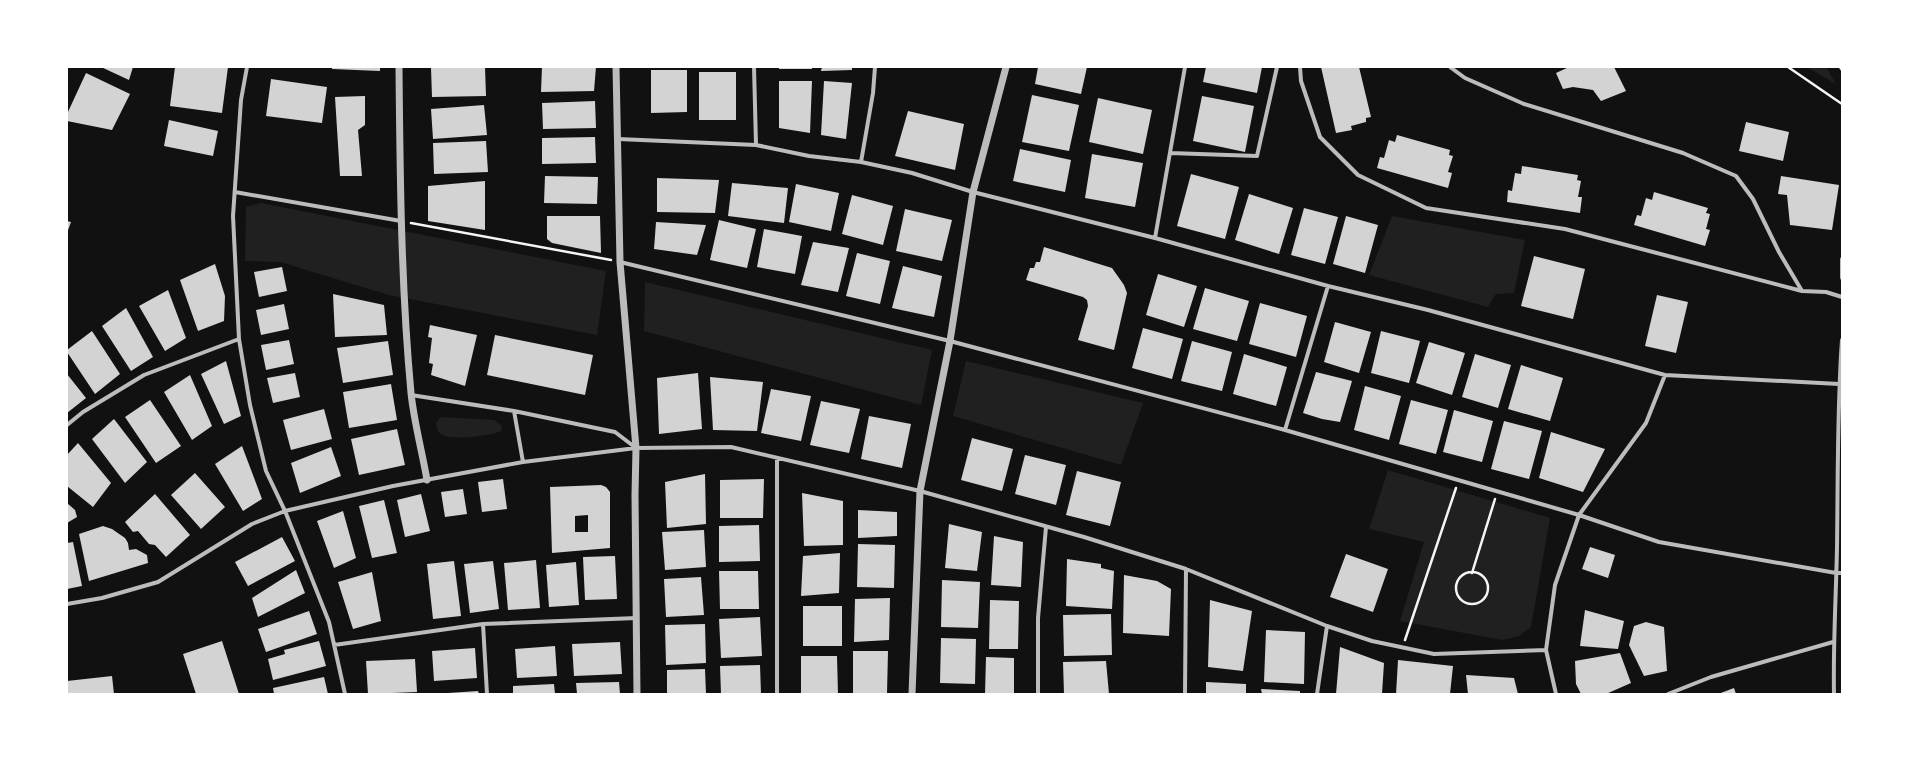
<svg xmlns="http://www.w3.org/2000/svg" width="1909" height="761" font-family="'Exo 2',sans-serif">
  <rect width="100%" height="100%" fill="#111"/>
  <path fill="#202020" d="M1807,67h19l10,17z
    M261,203l345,68 -9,64 -208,-40 -109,-33 -35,-1 1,-54z
    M1392,216l133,24 -11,53 -18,1 -8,13 -119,-32z
    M645,282l287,68 -11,55 -277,-74z
    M966,361l177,42 -22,62 -168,-49z
    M441,417l53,3 8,6 -1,5c-10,5 -52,10 -60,3 -4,-2 -4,-7 -5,-11z
    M1388,470l162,48 -19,109 -12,9 -17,4 -102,-19 24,-79 -55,-13z"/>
  <path fill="#d3d3d3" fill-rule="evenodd" d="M101,67h32l-4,13z
    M175,67h53l-6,46 -52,-7z
    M332,67h48v4l-48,-2z
    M485,67l1,29 -54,1 -1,-29z
    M542,67h54l-2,24 -53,1z
    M779,67h33v2h-33z
    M822,67h30v3l-31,1z
    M1038,67h49l-6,27 -46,-10z
    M1206,67h56l-5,26 -54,-11z
    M1321,67h38l12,50 -5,1v4l-15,4 1,4 -16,3z
    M1569,67h45l12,24 -25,10 -8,-11 -20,-3 -10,2 -7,-16z
    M651,70h36v42l-36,1z
    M699,72h37v48h-37z
    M86,73l44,21 -18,36 -45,-9v-7z
    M271,79l56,8 -5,36 -56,-7z
    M779,81h33l-2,52 -31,-5z
    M824,81l28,2 -6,56 -25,-4z
    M1032,95l47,10 -10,46 -47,-9z
    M365,96v29l-7,5 4,46h-22l-5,-79z
    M1202,96l52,10 -9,46 -52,-11z
    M1098,98l54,12 -9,44 -54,-12z
    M595,101l1,27 -53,1 -1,-26z
    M484,105l3,30 -54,4 -2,-30z
    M908,111l56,13 -9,46 -60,-14z
    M169,120l49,11 -5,25 -49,-10z
    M1746,122l43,10 -6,29 -44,-10z
    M1397,135l53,15 -1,5 4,1 -5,16 4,1 -4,15 -71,-20 3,-11 4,1 5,-18 6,2z
    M595,137l1,26 -54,1v-26z
    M486,141l2,31 -54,2 -1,-31z
    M1020,149l51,11 -6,32 -52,-11z
    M1092,154l51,9 -8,44 -50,-9z
    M1522,166l56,9 -1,5 4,1 -3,16h4l-2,16 -73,-11 1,-12 4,1 3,-18 6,1z
    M1191,174l48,13 -14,52 -48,-13z
    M545,176l53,1 -1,27 -53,-1z
    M1781,176l58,9 -7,45 -42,-5 -3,-30 -9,-1z
    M657,178l62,2 -4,33 -58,-1z
    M485,181v49l-57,-9v-35z
    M732,183l56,5 -4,35 -56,-7z
    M796,184l43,9 -8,38 -42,-9z
    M1654,192l54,16 -2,5 4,1 -4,15 4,1 -5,16 -71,-21 3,-10 4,1 5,-18 6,2z
    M1249,194l44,14 -14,46 -44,-14z
    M852,195l41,11 -10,39 -41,-11z
    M1304,208l34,9 -13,47 -34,-9z
    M905,209l47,11 -10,41 -46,-10z
    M547,216h53l1,37 -49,-10 -5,-4z
    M1346,216l32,9 -13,48 -32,-9z
    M719,220l37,9 -9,39 -37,-8z
    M67,221l4,1 -4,11z
    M656,222l50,3 -9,30 -43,-6z
    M764,229l38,7 -7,38 -38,-7z
    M813,242l36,6 -11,44 -37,-7z
    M1044,247l68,21 12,17 3,8 -13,57 -36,-10 10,-34 -1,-6 -4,-3 -57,-17 4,-12h4l2,-6h4z
    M857,253l33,8 -10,43 -34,-8z
    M1534,256l51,13 -12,50 -52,-13z
    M215,264l10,32 -1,25 -26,10 -18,-51z
    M903,266l39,10 -8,41 -42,-9z
    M282,267l5,24 -28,6 -5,-25z
    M1158,274l39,12 -13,41 -38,-12z
    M1205,288l44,13 -12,40 -44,-12z
    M168,290l18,48 -21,13 -26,-45z
    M333,294l51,11 3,30 -52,2z
    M1657,295l31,7 -12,51 -31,-7z
    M1260,303l47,13 -11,41 -47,-13z
    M284,304l5,25 -28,6 -5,-25z
    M126,308l27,49 -22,14 -29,-45z
    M1335,322l36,10 -12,41 -35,-11z
    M430,325l47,10 -12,51 -34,-11 2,-11 -4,-1 3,-25 -4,-1z
    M1143,328l40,11 -11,40 -40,-11z
    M92,331l28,43 -25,20 -28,-42v-2z
    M1381,331l39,10 -11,42 -38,-10z
    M495,335l98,20 -8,40 -98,-20z
    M289,340l5,24 -28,6 -5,-25z
    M388,341l5,34 -50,8 -6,-35z
    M1192,341l40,11 -10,39 -41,-10z
    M1429,342l36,11 -13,42 -36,-12z
    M1244,354l43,13 -11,39 -43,-12z
    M1475,354l36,11 -13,43 -36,-11z
    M226,361l15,55 -17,8 -23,-50z
    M1521,365l42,13 -13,43 -42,-12z
    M1316,372l36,9 -12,41 -18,-3 -19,-6z
    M295,373l5,24 -27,6 -6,-25z
    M698,373l4,56 -43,5 -2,-56z
    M67,374l19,24 -19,15z
    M190,375l22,51 -20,14 -28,-48z
    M710,377l53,5 -6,49 -44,-1z
    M391,384l6,36 -48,8 -6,-36z
    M1365,386l36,10 -12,44 -35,-10z
    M771,389l40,7 -10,45 -40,-8z
    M150,400l31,46 -25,17 -31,-46z
    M1411,400l37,10 -12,44 -37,-10z
    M821,401l39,8 -11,44 -39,-8z
    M324,409l8,30 -41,11 -8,-30z
    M1454,410l39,11 -11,41 -39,-10z
    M869,416l42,8 -9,44 -41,-9z
    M114,419l33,43 -22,21 -33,-44z
    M1504,421l38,10 -13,48 -38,-10z
    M397,429l8,36 -46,10 -8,-36z
    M1551,432l54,17 -22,43 -44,-14z
    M972,438l41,11 -11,42 -41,-11z
    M78,443l33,40 -18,24 -26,-21v-31z
    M242,446l20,53 -19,12 -28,-47z
    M331,447l10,29 -41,17 -9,-30z
    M1025,455l41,10 -10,40 -41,-11z
    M1077,471l44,11 -11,44 -44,-11z
    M195,473l30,34 -24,22 -30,-34z
    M705,474l1,50 -39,4 -2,-46z
    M503,479l4,30 -25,3 -4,-30z
    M764,479l-1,39h-43v-38z
    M601,485l5,2 4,5v56l-58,5 -2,-66zM588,515v17h-13v-16z
    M463,489l4,25 -22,3 -4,-25z
    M802,493l41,8v44l-39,1z
    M155,494l35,41 -24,22 -11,-12 -6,-1 -11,-13 -5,1 -8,-10z
    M421,494l9,37 -25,6 -8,-37z
    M384,500l13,53 -25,5 -13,-52z
    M67,503l8,7 2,7 -10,6z
    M858,510l39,2v24l-39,2z
    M343,511l13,47 -22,10 -17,-47z
    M949,524l33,8 -5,39 -32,-3z
    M759,525l1,36 -41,1v-36z
    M103,526l9,3 13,9 3,5 1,7 7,-1 11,6 1,8 -59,18 -10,-47z
    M704,530l2,37 -41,3 -3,-38z
    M994,536l29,6 -2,45 -30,-2z
    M282,537l13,24 -47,25 -13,-24z
    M73,542l9,44 -15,3v-46z
    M858,544l37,1 -1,43 -37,-1z
    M1590,547l25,8 -7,23 -26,-9z
    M840,553l-1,40 -38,3 2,-40z
    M1346,554l42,15 -15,43 -43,-15z
    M615,556l2,43 -32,1 -2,-43z
    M1067,559l34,5v4l13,3 -2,38 -46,-3z
    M536,560l4,48 -32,2 -4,-47z
    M454,561l7,55 -28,3 -6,-55z
    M493,561l6,48 -29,4 -6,-49z
    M576,562l3,43 -30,2 -3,-42z
    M296,570l9,23 -47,24 -6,-19z
    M719,571h39l1,38h-39z
    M372,572l9,49 -28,8 -15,-47z
    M1124,575l33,6 14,8 -2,47 -46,-3z
    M701,577l3,38 -38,2 -2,-38z
    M942,580l38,2 -2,46 -37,-1z
    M890,598l-1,42 -35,2 1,-43z
    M990,600l29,1 -1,48h-29z
    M1210,600l42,11 -9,60 -35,-4z
    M803,606h39v40h-39z
    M1585,610l39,11 -6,28 -38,-3z
    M309,611l8,23 -51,18 -8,-23z
    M1111,614l1,41 -48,1 -1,-41z
    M760,617l2,39 -41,2 -2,-39z
    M1646,622l18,5 3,44 -23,5 -15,-31 5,-19z
    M705,624l1,39 -40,2 -1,-40z
    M1266,630l39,2 -1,52 -40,-2z
    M941,638l35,1 -1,45 -35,-1z
    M222,641l17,53h-43l-13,-40z
    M319,641l7,25 -53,14 -5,-21 17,-5 -1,-4z
    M620,642l2,32 -48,2 -2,-32z
    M555,646l2,30 -40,2 -2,-29z
    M1340,647l44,16 -2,31h-46z
    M475,648l2,30 -43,3 -2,-30z
    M853,651h35l-1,43h-34z
    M1620,653l11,30 -25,11h-25l-5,-10 -1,-23z
    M801,656h36l1,38h-37z
    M986,657l28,1v36h-29z
    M415,659l2,33 -49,2 -2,-33z
    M1398,660l55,6 -3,28h-54z
    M1106,661l3,33h-45l-1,-32z
    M760,665l1,29h-40l-1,-28z
    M705,669l1,25h-39v-24z
    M1466,675l48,3 4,16h-50z
    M112,676l2,18h-47v-13z
    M324,677l4,17h-54l-1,-6z
    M619,682l1,12h-43l-1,-11z
    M1206,682l40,2v10h-40z
    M554,684l1,10h-42v-8z
    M1734,688l2,6h-18z
    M1261,689l39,2v3h-38z
    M478,691l1,3h-31v-1z"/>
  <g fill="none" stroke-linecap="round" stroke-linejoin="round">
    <path stroke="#f5f5f5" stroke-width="2.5" d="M1788,67l54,37
      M1840,67l2,3
      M411,223l200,37
      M1456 588a16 16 0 1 1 32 0a16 16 0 1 1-32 0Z
      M1472,573l23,-74
      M1405,640l51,-152"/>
    <path stroke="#bcbcbc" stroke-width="4" d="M247,67l-6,33 -8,116 6,123 11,66 16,66 19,40 44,111 16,72
      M754,67l2,78
      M1300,67l1,14 19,56 38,38 68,33 139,21 237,62
      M1450,67l15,11 59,26 159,49 53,23 17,23 26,53 23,39 24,1 16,5
      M618,139l138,6 53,11 52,6 51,11 61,19 182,46 173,48 100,24 237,65 174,9
      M1170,153l87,3 20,-89
      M861,162l12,-69 2,-26
      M235,192l166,29
      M1155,238l30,-171
      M1842,259v19
      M620,262l330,79 335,89 294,85 80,27 177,31h6
      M411,395l103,16 101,21 21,16
      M514,411l9,51
      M67,425l16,-13 61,-37 95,-36
      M1285,430l43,-144
      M777,458v236
      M67,604l35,-6 56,-16 94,-58 33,-13 108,-25 130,-24 113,-14 95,-1 189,44 164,46 102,32 141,57 45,15 62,13 112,-4
      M483,624l4,70
      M334,645l149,-21 154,-6
      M1038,694v-76l8,-91
      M1185,694l1,-125
      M1317,694l10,-68
      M1556,694l-10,-44 9,-65 24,-70 67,-92 19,-48
      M1668,694l43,-17 122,-35
      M1834,694c-1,-49 2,-97 3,-146 1,-69 0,-139 5,-208"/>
    <path stroke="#bcbcbc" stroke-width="7" d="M399,67c1,109 2,218 12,326 3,29 11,58 16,87
      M616,67l4,195 16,186 -1,47 2,199
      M912,694l8,-203 30,-150 23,-149 33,-125"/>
  </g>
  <rect width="1909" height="761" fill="none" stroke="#ffffff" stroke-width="136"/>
</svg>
